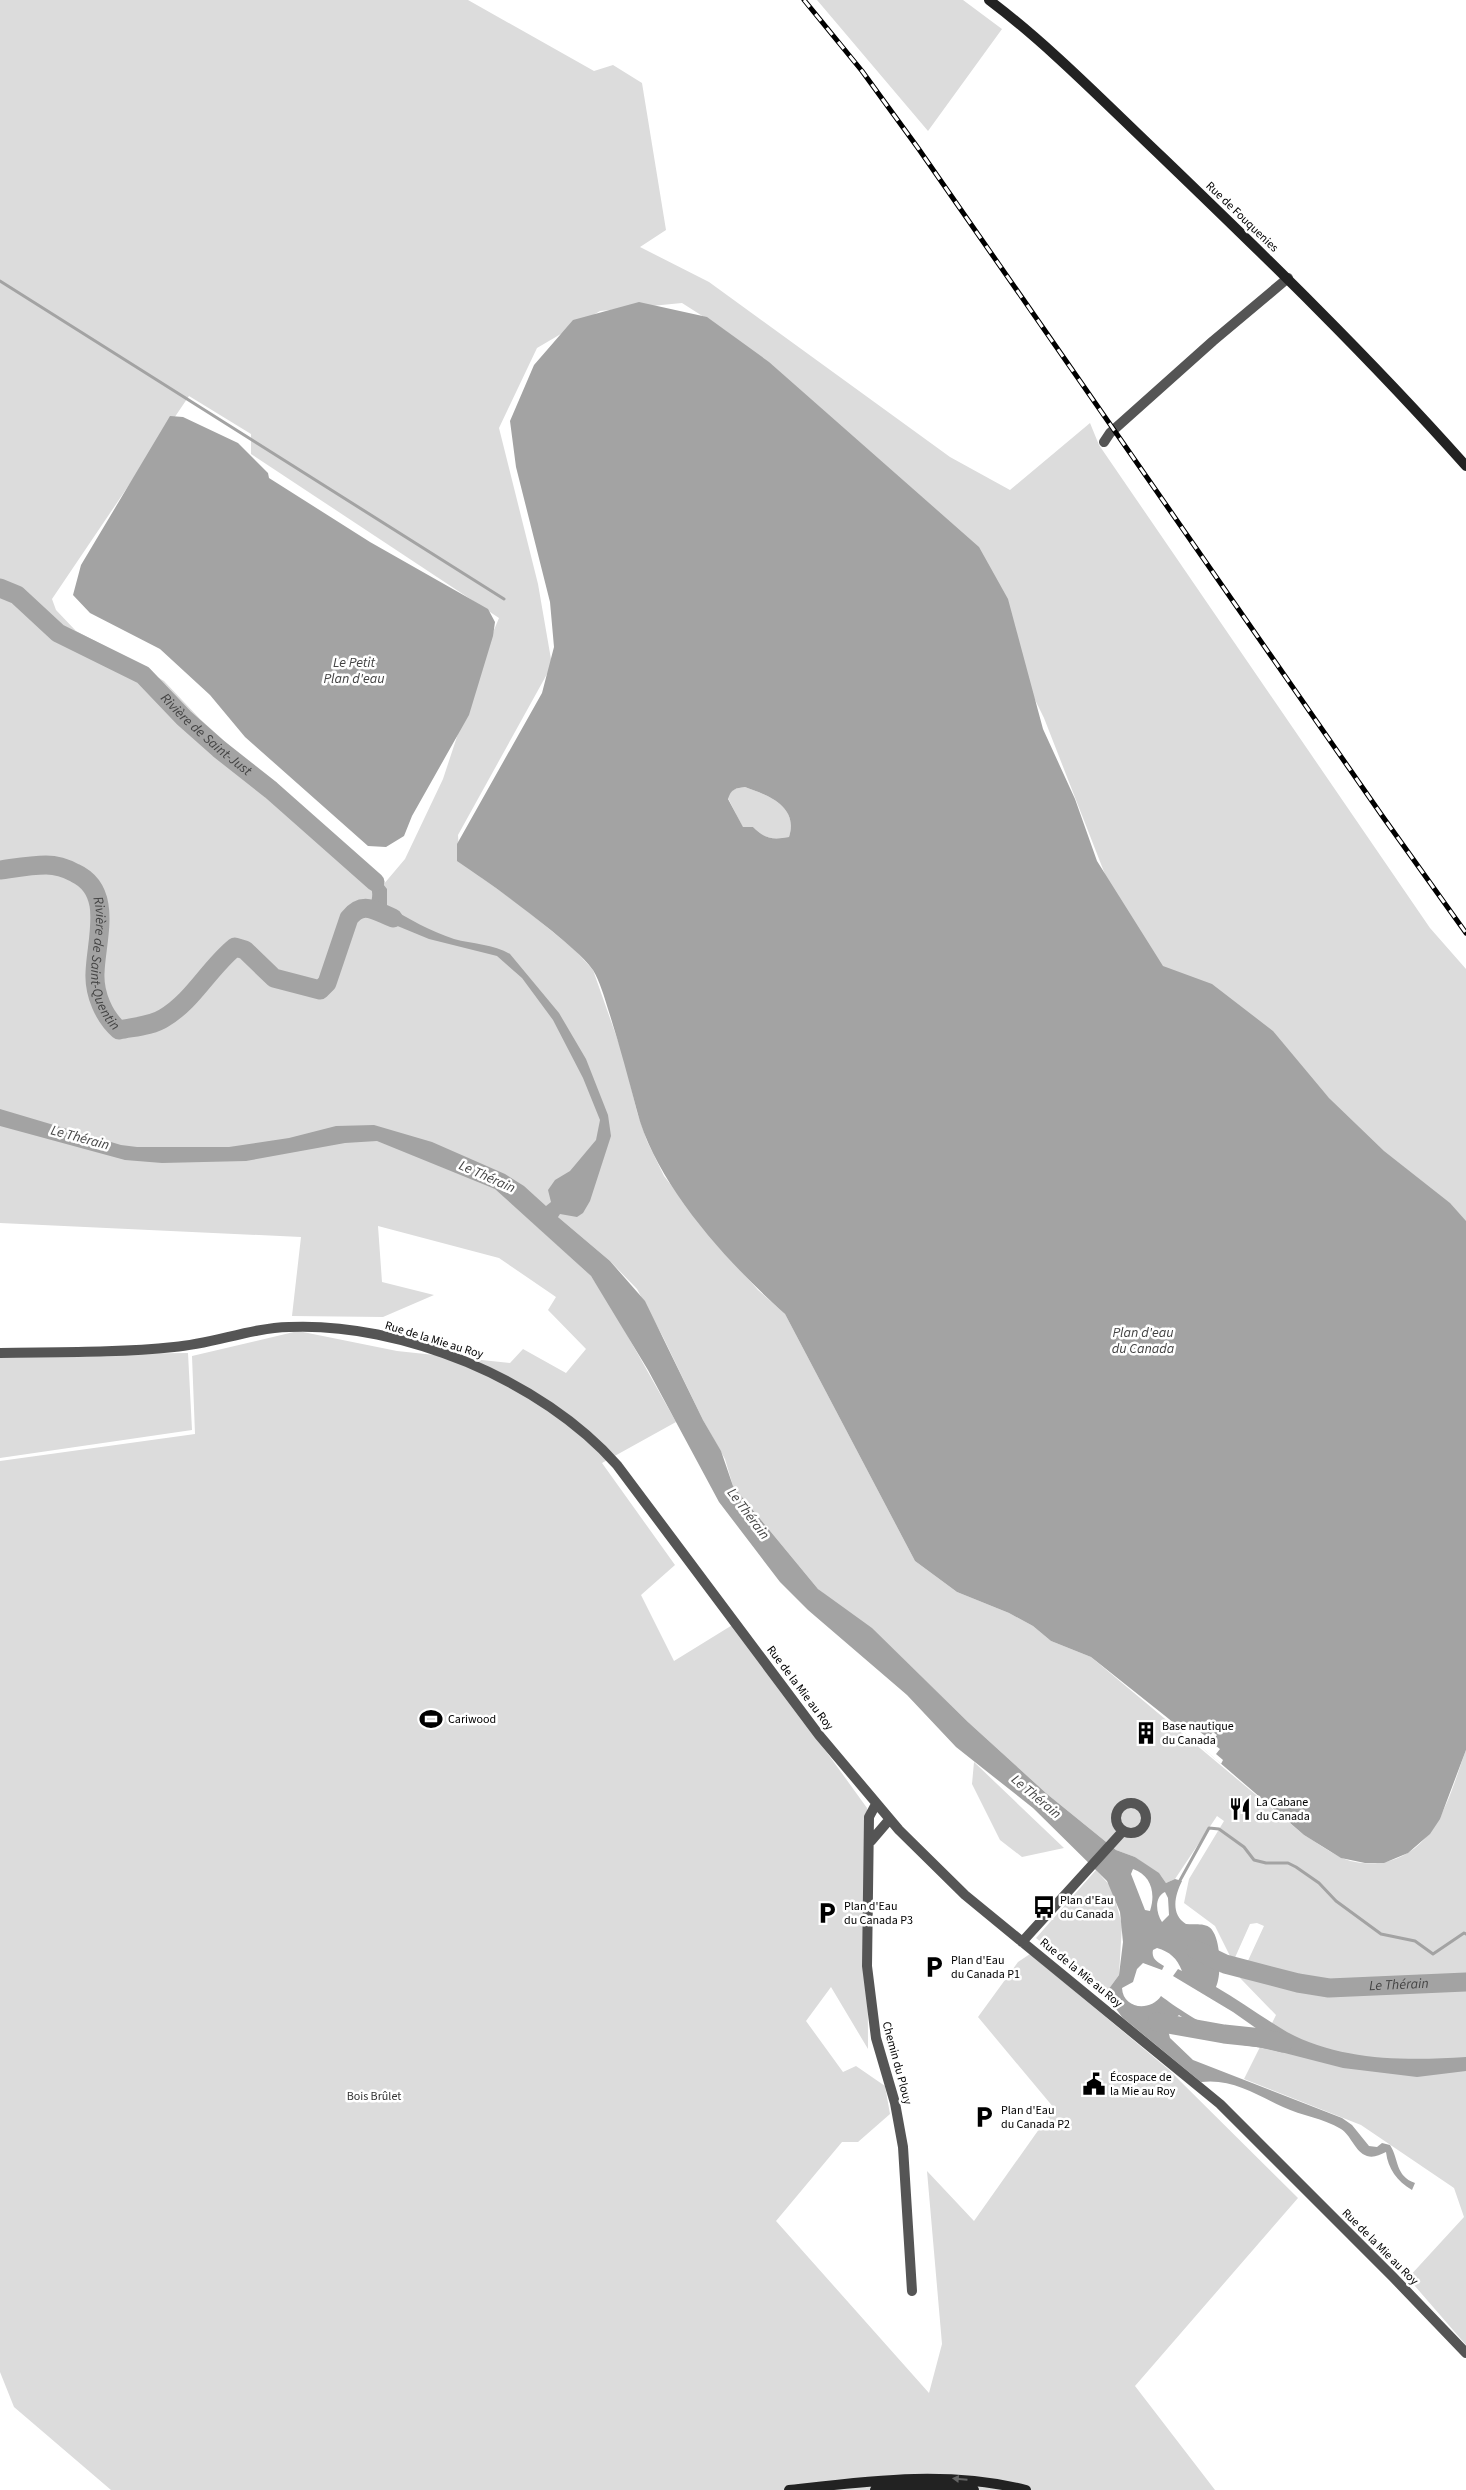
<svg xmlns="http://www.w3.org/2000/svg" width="1466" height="2490" font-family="'Source Sans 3',sans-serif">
  <rect width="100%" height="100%" fill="#fff"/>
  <path fill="#dcdcdc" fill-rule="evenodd" d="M0,0h468l126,71 19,-6 29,18 24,147 -26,17 69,35 241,175 60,33 80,-67 9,22 331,483 36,41v260l-81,-73 -124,-128 -101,-63 -36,-42 -80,-205 -80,-162 -27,-32 -211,-193 -44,-28 -82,8 -63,37 -38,80 39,156 14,81 -94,170 1,17 23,26 39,28 54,44 18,20 31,88 13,54 10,29 17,35 47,61 47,53 27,24 130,247 42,31 52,21 24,13 18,15 40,16 213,178c12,7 24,16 36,22 14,7 34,8 49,4 50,-14 61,-68 77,-111v595l-58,-67 56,-61 -10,-29 -93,-63 -117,-46 32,-64 -36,-37 24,-52 -7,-3 -7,1 -17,38 -18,-36 -31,-23 5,-24 35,-58 -7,-5 -42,63 -9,4 -5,-7 -26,-19 -19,-7 -69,-56 -79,-72 -74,-72 -76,-61 -85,-103 -8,-27 -22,-39 -40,-83 -26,-48 -27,-28 -52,-44 -27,4 60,55 21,32 64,114 -74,41 73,102 -34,30 33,66 60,-37 133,184 1,241 -37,-62 -25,34 37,51 13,-6 29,20 5,28 -32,28h-16l-66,79 153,172 13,-49 -15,-173 47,50 80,-113 -76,-91 40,-55 12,-8 138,115 130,129 -163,188 80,104h-1104l-97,-83 -14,-35v-911l195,-27 -3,-78 106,-25 99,20 113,12 13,-14 43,24 20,-24 -38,-39 8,-13 -57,-39 -121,-32 4,56 52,13 -51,22 -91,-1 9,-79 -301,-14zM189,396l62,38v20l248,164 -13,31 -43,130 -38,80 -22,26 -183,-166 -36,-38 -46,-28 -42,-22 -20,-21 -4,-11z
    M817,0h146l39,29 -74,102z
    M745,787c22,8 54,19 44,50 -16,3 -24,2 -36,-10l-10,1 -15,-30c3,-9 8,-10 17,-11z
    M188,1353l4,77 -192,28v-103z
    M974,1762l90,86 -42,9 -22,-17 -28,-56z
    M1096,1870l16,18 10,37 -3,50 -11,15 2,8 -74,-60z"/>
  <path fill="#a3a3a3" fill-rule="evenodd" d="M639,302l68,15 62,45 210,185 29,52 35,130 32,70 22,62 66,105 49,18 61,47 56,67 55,53 66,52 16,18v529l-26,69 -10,15 -22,19 -24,10h-19l-24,-5 -37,-23 -135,-116 -78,-62 -40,-16 -18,-15 -24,-13 -52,-21 -42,-31 -130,-247c-56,-50 -129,-129 -148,-203 -9,-34 -18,-68 -29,-102 -4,-13 -8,-27 -15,-39 -11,-15 -27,-27 -41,-39 -31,-25 -62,-48 -95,-70v-17l85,-151 12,-46 -4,-45 -34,-135 -6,-46 24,-56 39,-45zM745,787c22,8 54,19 44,50 -16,3 -24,2 -36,-10h-10l-15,-28c3,-10 8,-11 17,-12z
    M170,416l13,1 55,26 30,30 1,5 101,64 118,67 7,13 -2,14 -24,79 -57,101 -8,20 -18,11 -18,-1 -123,-109 -35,-42 -50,-46 -70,-36 -17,-18 8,-30z
    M359,862l17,13 11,14v17c22,13 43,25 67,33 18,5 40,5 56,15l49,59 27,46 22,56 3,21 -21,65 -7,12 -6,4 -17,-3 -2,3 52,44 35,40 58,119 18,31 12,35 85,103 54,39 96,94 79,72 69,56 19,7 24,16 7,10 9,-4 7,2c-7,14 -12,33 4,43 7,1 17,-1 23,3 12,8 13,47 7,60 24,14 47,31 71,45 53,29 120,29 179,25v14l-49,6 -74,-9 -74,-19 -39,-6 -26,-11 -25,-17 -12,11 3,12 23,22 149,58 10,7 17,21 8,1 5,-4 8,2c9,14 5,31 25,38l-3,7c-15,-9 -24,-21 -26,-38 -7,3 -12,6 -19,4 -12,-4 -16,-21 -26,-27 -18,-11 -39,-13 -58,-22 -26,-12 -51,-29 -82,-25l-79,-65 -8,-11 -6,-16 11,-15 4,-33 -3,-30 -13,-31 -74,-73 -77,-61 -49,-52 -99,-85 -28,-28 -61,-80 -71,-132 -57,-94 -96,-87 -118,-48 -32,2 -99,18 -84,2 -37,-3 -125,-34v-17l121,36 16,2h92l60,-9 47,-12 38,-1 58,17 73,32 19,12 22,20 5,-4 -3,-12 7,-10 15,-9 26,-31 4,-20 -17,-42 -30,-58 -31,-42 -25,-22 -68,-17 -63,-26c12,-21 6,-31 -12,-45zM1133,1869c18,6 23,24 17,42l-5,-1 -14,-36zM1165,1892l3,6 1,17 -7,7c-6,-9 -8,-25 3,-30zM1157,1948c13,4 20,10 25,23l-4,-2 -5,7 60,36 27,19 1,5c-26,12 -80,-25 -100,-40 -11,16 -38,13 -39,-8l11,-6 4,-13 6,-6 19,7 2,-4c-6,-4 -13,-7 -11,-16z"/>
  <path fill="#fff" d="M1194,1722l9,7 -3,3 8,6 5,-6 4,3 -6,7 9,7 -4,5 7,6 -2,4 -41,-35 3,-3 5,3z"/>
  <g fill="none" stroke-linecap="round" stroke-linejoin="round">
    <path stroke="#a3a3a3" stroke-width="3" d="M0,281l504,318
      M1178,1884l31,-56 10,1 25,18 10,13 12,3h22l8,4 23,16 17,18 45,33 34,7 18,13 31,-21 2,1"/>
    <g stroke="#a3a3a3" stroke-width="19">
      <path id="s1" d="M0,588l17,7 41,38 85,42 41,43 35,31 52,41 104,92"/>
      <path id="s2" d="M0,870c15,-2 31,-5 46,-5 10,0 20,3 29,8 39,18 21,66 20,100 -1,21 9,44 24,57 14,-3 33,-4 45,-12 29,-17 45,-50 71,-71l10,3 29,28 46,12 7,-7 22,-65c14,-18 26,-7 44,0"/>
      <path id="s3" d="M1196,1950l29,14 73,19 31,5 137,-6"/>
      <path d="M1157,2022l67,12 38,4 21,5"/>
    </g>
    <path stroke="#555" stroke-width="10" d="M1104,442l6,-9 103,-92 75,-63
      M0,1353c58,-1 116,0 174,-6 39,-3 76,-19 115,-20 113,-5 253,53 328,138l202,270 80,95 66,65 255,209 173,173 73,76
      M1116 1818a15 15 0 1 1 30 0a15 15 0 1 1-30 0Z
      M876,1804l-7,13 -2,149 9,72 19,65 8,44 9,144
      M871,1841l18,-21
      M1022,1942l101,-111"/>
    <path stroke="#222" stroke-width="10" d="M989,0c60,45 118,105 173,157 104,100 208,201 304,309
      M789,2490c79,-9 158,-20 237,0
      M875,2490l56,-3 43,3"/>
    <defs>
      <path id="rail" d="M804,0l58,71 56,77 465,669 83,116"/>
    </defs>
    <use href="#rail" stroke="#000" stroke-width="5"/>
    <use href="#rail" stroke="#fff" stroke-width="3" stroke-dasharray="9" stroke-linecap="butt"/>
  </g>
  <defs><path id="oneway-solid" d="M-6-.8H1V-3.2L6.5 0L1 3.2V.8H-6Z" transform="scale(1.25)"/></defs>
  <use fill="#646464" href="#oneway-solid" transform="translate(960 2479) rotate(-175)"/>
  <defs>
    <symbol id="stadium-bare" viewBox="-9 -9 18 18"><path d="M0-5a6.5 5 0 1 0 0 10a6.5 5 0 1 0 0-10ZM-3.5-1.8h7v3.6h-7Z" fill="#000" stroke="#fff" stroke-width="2.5" paint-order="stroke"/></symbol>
    <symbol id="building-bare" viewBox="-9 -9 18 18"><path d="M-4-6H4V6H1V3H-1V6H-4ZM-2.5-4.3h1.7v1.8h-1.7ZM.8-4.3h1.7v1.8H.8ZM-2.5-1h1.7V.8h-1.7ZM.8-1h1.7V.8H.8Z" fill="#000" stroke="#fff" stroke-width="2.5" paint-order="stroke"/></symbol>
    <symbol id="restaurant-bare" viewBox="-9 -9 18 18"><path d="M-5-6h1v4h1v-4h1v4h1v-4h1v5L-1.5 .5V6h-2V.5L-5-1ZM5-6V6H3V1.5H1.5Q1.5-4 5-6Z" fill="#000" stroke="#fff" stroke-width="2.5" paint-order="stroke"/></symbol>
    <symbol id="bus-bare" viewBox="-9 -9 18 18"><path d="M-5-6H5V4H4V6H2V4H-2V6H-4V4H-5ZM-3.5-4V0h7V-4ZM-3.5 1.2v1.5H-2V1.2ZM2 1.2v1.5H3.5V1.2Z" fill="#000" stroke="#fff" stroke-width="2.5" paint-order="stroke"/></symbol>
    <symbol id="parking-bare" viewBox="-9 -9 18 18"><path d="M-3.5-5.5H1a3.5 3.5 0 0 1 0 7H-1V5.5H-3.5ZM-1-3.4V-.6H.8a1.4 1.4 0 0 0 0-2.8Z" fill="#000" stroke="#fff" stroke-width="2.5" paint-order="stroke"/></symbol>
    <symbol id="civic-bare" viewBox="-9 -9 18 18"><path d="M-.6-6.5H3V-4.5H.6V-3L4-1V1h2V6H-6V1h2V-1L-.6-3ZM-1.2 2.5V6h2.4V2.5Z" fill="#000" stroke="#fff" stroke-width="2.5" paint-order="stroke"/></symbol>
  </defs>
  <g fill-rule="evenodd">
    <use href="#stadium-bare" x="415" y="1703" width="32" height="32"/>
    <use href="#building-bare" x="1130" y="1717" width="32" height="32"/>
    <use href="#restaurant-bare" x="1224" y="1793" width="32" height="32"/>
    <use href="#bus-bare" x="1028" y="1891" width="32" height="32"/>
    <use href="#parking-bare" x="811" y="1897" width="32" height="32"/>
    <use href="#parking-bare" x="918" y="1951" width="32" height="32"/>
    <use href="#civic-bare" x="1078" y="2068" width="32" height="32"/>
    <use href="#parking-bare" x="968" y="2101" width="32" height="32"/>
  </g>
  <g text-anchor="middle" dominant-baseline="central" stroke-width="5" stroke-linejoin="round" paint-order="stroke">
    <g font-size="12" fill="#000" stroke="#fff">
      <text transform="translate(1242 217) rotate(44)">Rue de Fouquenies</text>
      <text transform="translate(434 1340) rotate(17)">Rue de la Mie au Roy</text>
      <text transform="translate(800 1688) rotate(53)">Rue de la Mie au Roy</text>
      <text transform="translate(1081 1973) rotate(39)">Rue de la Mie au Roy</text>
      <text transform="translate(897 2063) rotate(75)">Chemin du Plouy</text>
      <text transform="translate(1380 2247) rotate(45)">Rue de la Mie au Roy</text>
    </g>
    <g font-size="12" fill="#000" stroke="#fff" text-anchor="start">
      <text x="448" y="1719">Cariwood</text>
      <text x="1162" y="1726">Base nautique<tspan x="1162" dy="14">du Canada</tspan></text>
      <text x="1256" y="1802">La Cabane<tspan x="1256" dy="14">du Canada</tspan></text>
      <text x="1060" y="1900">Plan d'Eau<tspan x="1060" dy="14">du Canada</tspan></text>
      <text x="844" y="1906">Plan d'Eau<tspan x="844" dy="14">du Canada P3</tspan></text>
      <text x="951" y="1960">Plan d'Eau<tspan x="951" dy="14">du Canada P1</tspan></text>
      <text x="1110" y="2077">Écospace de<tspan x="1110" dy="14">la Mie au Roy</tspan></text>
      <text x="1001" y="2110">Plan d'Eau<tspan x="1001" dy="14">du Canada P2</tspan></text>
    </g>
    <g font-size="12" fill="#333" stroke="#fff">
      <text x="374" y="2096">Bois Brûlet</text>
    </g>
    <g font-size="14" font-style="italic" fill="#444" stroke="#fff">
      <text x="354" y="663">Le Petit<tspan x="354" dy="16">Plan d'eau</tspan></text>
      <text stroke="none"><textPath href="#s1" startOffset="256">Rivière de Saint-Just</textPath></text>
      <text stroke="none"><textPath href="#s2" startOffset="179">Rivière de Saint-Quentin</textPath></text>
      <text transform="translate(80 1138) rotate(15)">Le Thérain</text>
      <text transform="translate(487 1177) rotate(24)">Le Thérain</text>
      <text x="1143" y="1333">Plan d'eau<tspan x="1143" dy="16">du Canada</tspan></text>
      <text transform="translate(748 1514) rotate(53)">Le Thérain</text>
      <text transform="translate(1036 1797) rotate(40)">Le Thérain</text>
      <text stroke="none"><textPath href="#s3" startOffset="209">Le Thérain</textPath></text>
    </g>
  </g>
</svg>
